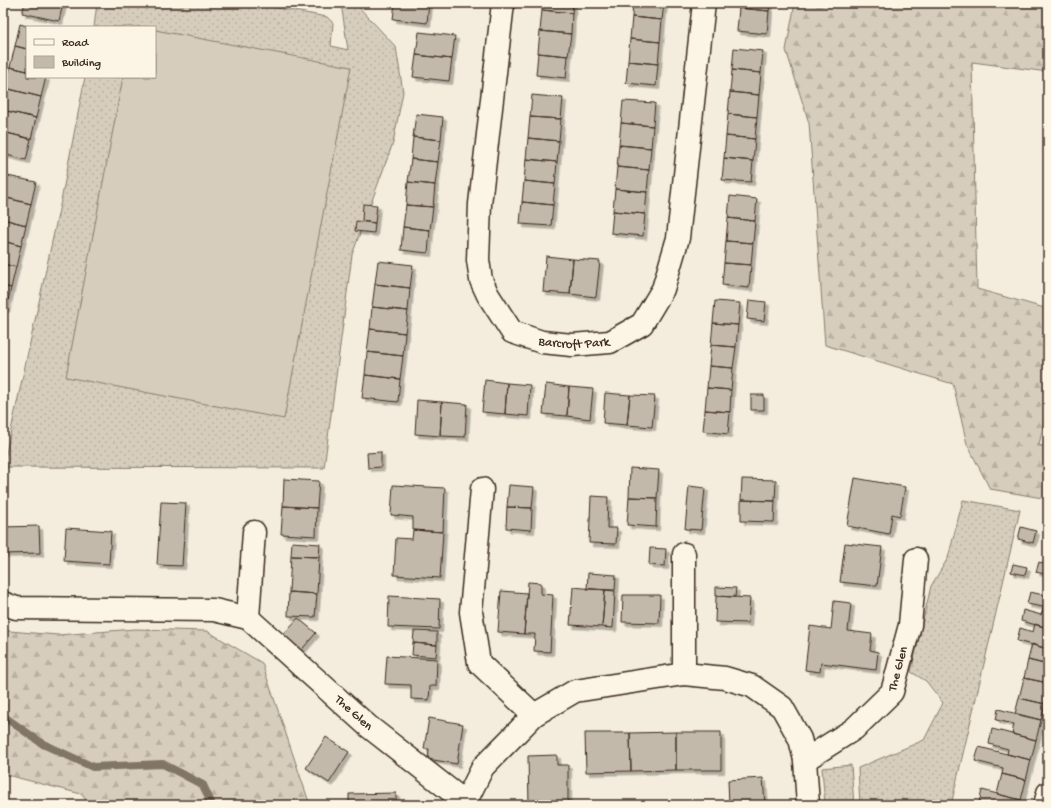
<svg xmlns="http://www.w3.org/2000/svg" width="1051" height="808" font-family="'Gochi Hand',sans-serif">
  <defs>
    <pattern id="grass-dots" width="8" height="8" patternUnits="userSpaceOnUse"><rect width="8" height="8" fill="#d6cdbd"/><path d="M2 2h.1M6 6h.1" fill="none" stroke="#b9b0a2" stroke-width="1.8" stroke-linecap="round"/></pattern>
    <pattern id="forest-firs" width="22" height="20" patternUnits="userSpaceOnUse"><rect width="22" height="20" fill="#d6cdbd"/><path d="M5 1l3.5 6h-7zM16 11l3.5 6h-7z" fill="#b9b0a2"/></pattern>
    <filter id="shadow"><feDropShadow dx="3.5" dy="3.5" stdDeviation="0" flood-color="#0004"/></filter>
  </defs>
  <rect width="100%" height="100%" fill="#f4eddd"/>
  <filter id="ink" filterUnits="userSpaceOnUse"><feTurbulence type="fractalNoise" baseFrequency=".025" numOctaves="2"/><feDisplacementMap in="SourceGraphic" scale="8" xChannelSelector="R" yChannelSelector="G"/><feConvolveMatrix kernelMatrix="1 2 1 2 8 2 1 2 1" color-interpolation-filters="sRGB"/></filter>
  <g filter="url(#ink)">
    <path fill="url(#grass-dots)" stroke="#887c6e" d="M97,3h153l77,14 6,6 -2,23 17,4 -7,-47h14l41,44 7,45 -10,51 -41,112 -28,213 -321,-1 59,-271 23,-119h70v-50h-61z
      M963,500l57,10 -69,295h-91l-2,-37 66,-28 19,-37 -17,-22 -15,-9 20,-86 17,-28z
      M851,765l3,40h-29l-3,-37z"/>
    <path fill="url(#forest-firs)" stroke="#887c6e" d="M795,3h105l62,4 34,-4h52v69l-76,-10 5,227 71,20v93l-9,43 9,3v51l-58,-10 -23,-45 -14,-60 -128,-39 -16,-222 -23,-73z
      M3,629l6,2 49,4 77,-6 72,2 55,32 48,142h-220l-9,-11 -78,-20z"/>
    <path fill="#d6cdbd" stroke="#887c6e" d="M155,30l196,37 -67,352 -218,-42 57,-300h32z"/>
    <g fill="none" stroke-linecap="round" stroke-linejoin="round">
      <path stroke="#817466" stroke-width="8" d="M3,716l40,28 50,23 70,-3 40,21 9,20"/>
    </g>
    <path fill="#c3b9aa" stroke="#3b2a1e" filter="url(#shadow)" d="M25,3h38l-4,18 -37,-8z
      M395,3h34l-2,20 -34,-4z
      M543,3h30l-1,10 -30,-3z
      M633,3h31l-2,17 -30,-3z
      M739,3h31l-1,8 -30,-3z
      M739,8l30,3 -2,23 -30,-3z
      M542,10l30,3 -1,21 -31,-3z
      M632,17l30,3 -2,22 -30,-3z
      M20,24l10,3h-3v22l-12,-3z
      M540,31l31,3 -3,22 -30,-3z
      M419,32l36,4 -3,23 -36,-4z
      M630,39l30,3 -2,22 -30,-3z
      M15,46l12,3v22l-17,-4z
      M734,48l29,3 -2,22 -29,-3z
      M538,53l30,3 -2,22 -30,-3z
      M416,55l36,4 -3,22 -36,-4z
      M628,61l30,3 -2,22 -30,-3z
      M10,67l17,4v6h19l-5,20 -36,-9z
      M732,70l29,3 -2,22 -29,-3z
      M5,88l36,9 -5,21 -33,-8z
      M730,92l29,3 -2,22 -29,-3z
      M532,95l31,3 -2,21 -31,-2z
      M623,101l32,2 -2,23 -32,-3z
      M3,110l33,8 -5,21 -28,-7z
      M416,114l27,3 -2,23 -28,-3z
      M728,114l29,3 -2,22 -29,-3z
      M530,117l31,2 -2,22 -31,-3z
      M621,123l32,3 -2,22 -32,-3z
      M3,132l28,7 -5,21 -23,-6z
      M726,136l29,3 -2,22 -29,-3z
      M413,137l28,3 -3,22 -27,-3z
      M528,138l31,3 -2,21 -31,-3z
      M619,145l32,3 -2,22 -32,-3z
      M724,158l29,3 -2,21 -29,-2z
      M411,159l27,3 -3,23 -27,-3z
      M526,159l31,3 -2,22 -31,-3z
      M617,167l32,3 -2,22 -32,-3z
      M3,175l33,7 -5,22 -28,-7z
      M524,181l31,3 -2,21 -31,-3z
      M408,182l27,3 -2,22 -27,-2z
      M615,189l32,3 -2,22 -32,-3z
      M730,196l27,3 -2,22 -27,-3z
      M3,197l28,7 -5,21 -23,-6z
      M522,202l31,3 -2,21 -31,-2z
      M363,204l14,1 -2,18 -13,-2z
      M406,205l27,2 -3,23 -27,-3z
      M613,211l32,3 -2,22 -32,-3z
      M728,218l27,3 -2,22 -27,-2z
      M3,219l23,6 -5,21 -18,-5z
      M356,221l19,2 -1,10 -19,-2z
      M403,227l27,3 -2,23 -27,-3z
      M3,241l18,5 -5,21 -13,-3z
      M726,241l27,2 -2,22 -27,-2z
      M546,256l27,3 -3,35 -27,-2z
      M573,259l27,2 -4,36 -26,-3z
      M378,261l35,4 -3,23 -35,-4z
      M724,263l27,2 -2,23 -27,-3z
      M3,264l13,3 -5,21 -8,-2z
      M375,284l35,4 -2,23 -36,-4z
      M3,286l8,2 -5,21 -3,-1z
      M749,300l17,2 -2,19 -17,-2z
      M715,301l25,2 -2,22 -25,-2z
      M372,307l36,4 -3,22 -35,-4z
      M713,323l25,2 -2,22 -25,-2z
      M370,329l35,4 -2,23 -36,-4z
      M711,345l25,2 -3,21 -24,-2z
      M367,352l36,4 -3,23 -35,-4z
      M709,366l24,2 -2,22 -24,-2z
      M365,375l35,4 -2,23 -36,-4z
      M485,380l22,3 -2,31 -23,-2z
      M507,383l23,2 -2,31 -23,-2z
      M546,384l23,3 -2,29 -24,-2z
      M569,387l24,2 -3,30 -23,-3z
      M707,388l24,2 -1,22 -25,-2z
      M605,393l25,2 -3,30 -24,-2z
      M630,395l25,1 -3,31 -25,-2z
      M751,395h13v15h-13z
      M417,400l25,2 -2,34 -25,-2z
      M442,402l25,2 -2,33 -25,-1z
      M705,410l25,2 -2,22 -25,-3z
      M381,452v15l-13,1 -1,-15z
      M630,468l29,2 -2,28 -28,-1z
      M855,478l50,9 -5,29 -8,-2 -3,20 -42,-8z
      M284,479l35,2 -2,27 -34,-2z
      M742,479l34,1 -1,21 -34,-1z
      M393,485l52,3 -2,44 -30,-2v-13l-22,-2z
      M509,485l25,2 -2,21 -25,-1z
      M689,486l16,2 -4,42 -16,-1z
      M591,496l17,1 -1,31h10l-1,16 -27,-1z
      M629,497l28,1 -1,29 -29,-2z
      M741,500l34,1 -1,21 -33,-1z
      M161,502l25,1 -4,63 -25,-1z
      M283,506l34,2 -1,28 -35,-2z
      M507,507l25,1 -1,22 -25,-2z
      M39,526l1,27 -37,1v-27z
      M1021,527l15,4 -3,12 -15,-4z
      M66,528l45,3 -2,33 -45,-3z
      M413,530l30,2 -3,46 -46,-3 2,-37 16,1z
      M292,542l28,2 -1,13 -28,-1z
      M845,543l37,4 -5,39 -37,-4z
      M650,548l16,1 -1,17 -16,-1z
      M291,556l28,1 -2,37 -28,-2z
      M1039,562l9,3v10l-12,-3z
      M1013,564l14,3 -2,8 -14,-3z
      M588,573l28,2 -1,15 -28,-1z
      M528,582l13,1v11l12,1 -3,57 -16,-1 1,-17h-11z
      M573,587l32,3 -3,37 -32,-2z
      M716,587l20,1 -1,9 -19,-1z
      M605,590l10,1 -2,37 -11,-1z
      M501,591l26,2 -3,41 -26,-2z
      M289,592l28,2 -2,23 -27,-1z
      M1030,592l18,4v15l-5,-1v-3l-16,-3z
      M623,595h37l-1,28 -37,-1z
      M389,596l51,3 -1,30 -51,-2z
      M716,596l34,2 -2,25 -33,-1z
      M834,601l17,2 -3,28 24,3 -2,16 8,2 -2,18 -55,-7 -1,9 -15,-2 5,-44 21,3z
      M1023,610l18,5 2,-5 5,1v17l-27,-7z
      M298,618l18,15 -18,21 -18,-16z
      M1035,624l13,4v21l-31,-8 3,-13 13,4z
      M414,631l23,1v13l-24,-2z
      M413,643l24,2 -1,12 -24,-2z
      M1032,644l16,5v16l-20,-5z
      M387,656l50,3 -1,27h-6l-1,14 -18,-1v-14l-26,-1z
      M1028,660l20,5v18l-24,-5z
      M1024,678l24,5 -3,21 -26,-6z
      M1019,698l26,6 -4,16 -26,-6z
      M998,709l43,11 -5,20 -24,-6 2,-10 -18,-4z
      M429,718l34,6 -6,40 -29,-5 1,-10h-5z
      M992,729l44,11 -5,20 -24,-6 1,-5 -19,-5z
      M676,732h45v38h-45z
      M676,732v38l-45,1 -1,-38z
      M585,733h45l1,38 -45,1z
      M326,737l23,15 -20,31 -23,-15z
      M979,747l52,13 -5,20 -24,-6 1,-6 -28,-7z
      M557,755v10h11v40h-39l-1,-49z
      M1002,774l24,6 -5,20 -24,-6z
      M763,778l2,27h-36l-1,-25z
      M982,790l39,10 -1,5h-34l-7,-2z
      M396,793v12h-47v-11z"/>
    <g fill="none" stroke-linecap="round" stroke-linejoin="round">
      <defs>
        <g id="minor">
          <path id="s1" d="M503,3l-23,201 -2,56 3,20 7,15 24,37 30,10 30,3 38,-3 32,-18 21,-35 15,-51 26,-235"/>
          <path d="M482,489l-11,123 8,51 55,52"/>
          <path id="s2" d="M3,603l13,5 198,2 34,8 120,108 97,76"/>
          <path d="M248,618l6,-86"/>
          <path d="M684,674v-120"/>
          <path id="s3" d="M805,760l49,-31 38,-37 18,-67 6,-66"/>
          <path d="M464,805l19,-38 51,-52 41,-24 109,-17 41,4 27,8 30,21 18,32 5,21 3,45"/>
        </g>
        <path id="secondary" d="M1045,805l3,-12"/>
      </defs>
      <use href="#minor" stroke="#3b2a1e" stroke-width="25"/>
      <use href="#secondary" stroke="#3b2a1e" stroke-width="25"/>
      <use href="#minor" stroke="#fcf5e5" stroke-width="22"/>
      <use href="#secondary" stroke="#fcf5e5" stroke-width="22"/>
    </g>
  </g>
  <g text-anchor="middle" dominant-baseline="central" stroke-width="3.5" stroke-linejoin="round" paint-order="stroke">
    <g font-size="13" fill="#3b2a1e" stroke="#fcf5e5">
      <text stroke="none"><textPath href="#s1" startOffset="403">Barcroft Park</textPath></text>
      <text stroke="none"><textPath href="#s3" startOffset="135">The Glen</textPath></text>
      <text stroke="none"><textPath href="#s2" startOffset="389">The Glen</textPath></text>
    </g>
  </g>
  <rect width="1051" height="808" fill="none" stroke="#fcf5e5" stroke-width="16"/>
  <rect x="8" y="8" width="1035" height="792" fill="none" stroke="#3b2a1e" stroke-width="1.5" filter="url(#ink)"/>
  <rect x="26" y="26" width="130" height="52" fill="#fcf5e5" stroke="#afa495"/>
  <rect x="34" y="39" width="20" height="6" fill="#fcf5e5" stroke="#afa495"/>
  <text x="62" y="46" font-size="12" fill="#3b2a1e">Road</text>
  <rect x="34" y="56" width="20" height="12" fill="#c3b9aa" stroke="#afa495"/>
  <text x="62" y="66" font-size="12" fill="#3b2a1e">Building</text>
</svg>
